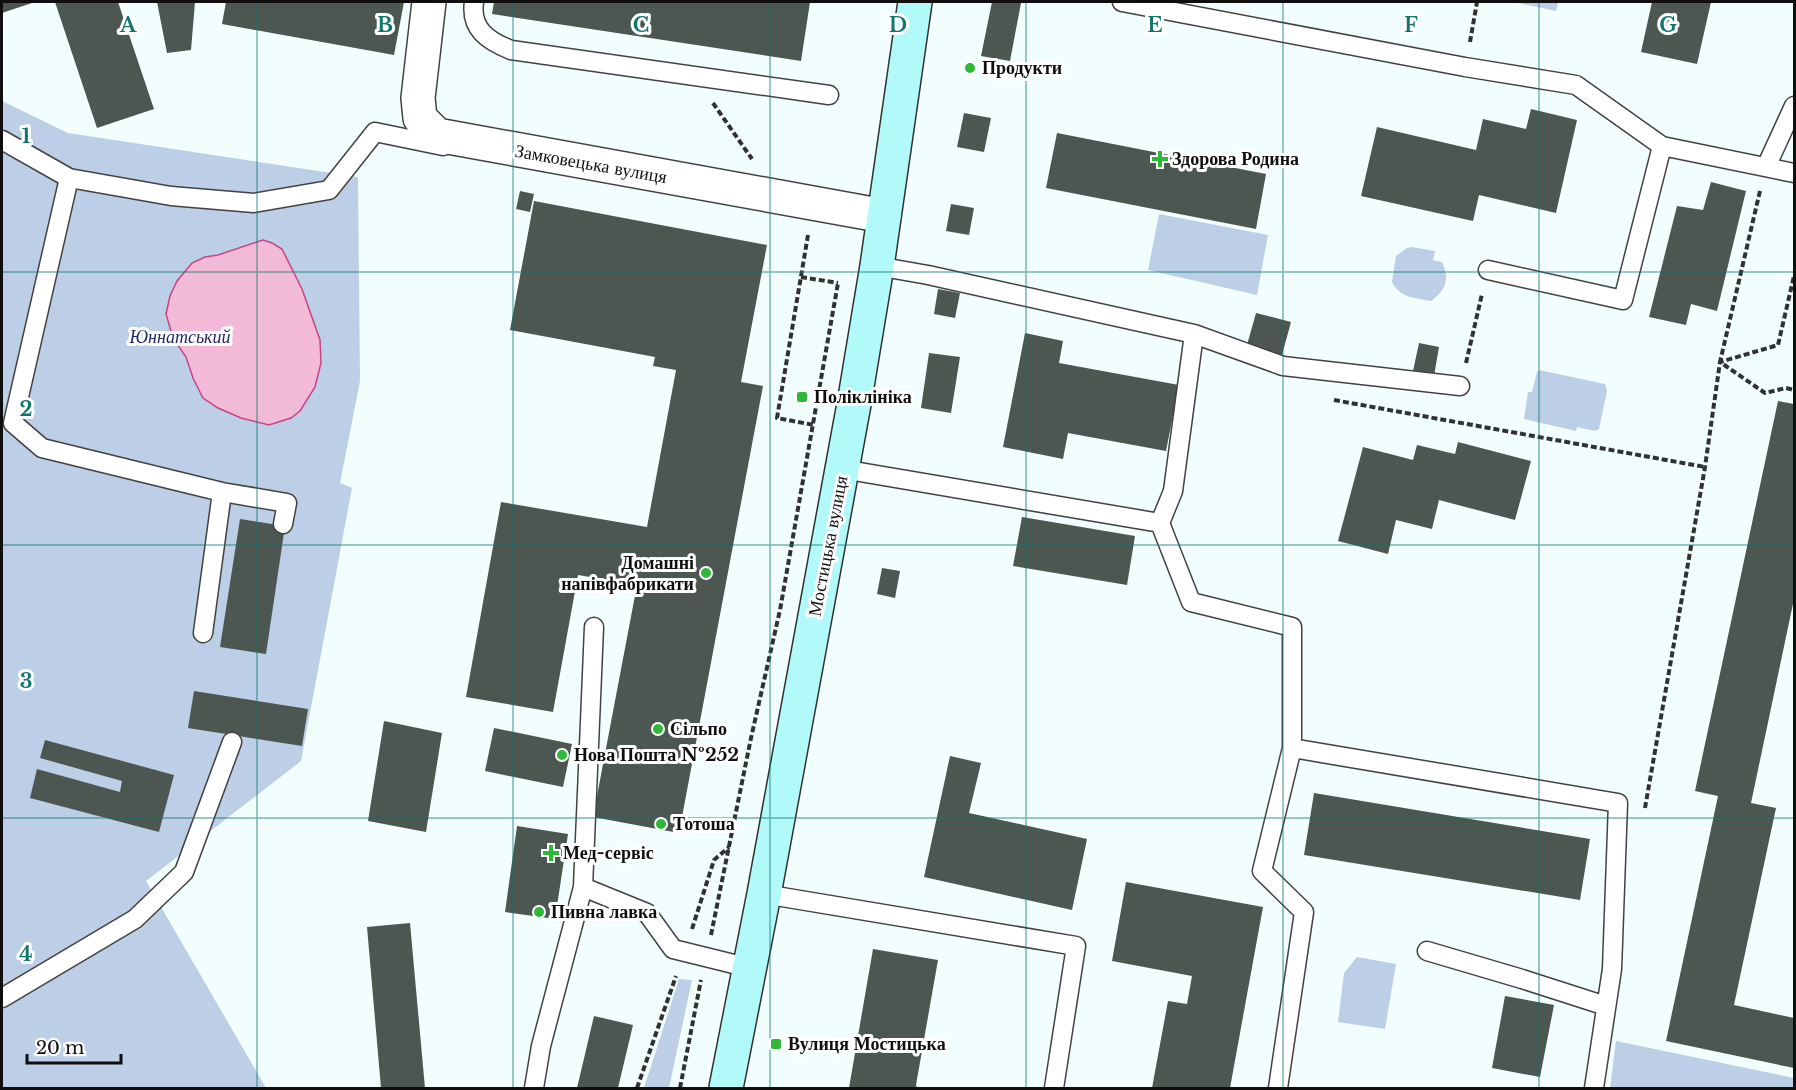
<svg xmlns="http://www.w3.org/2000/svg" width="1796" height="1090" font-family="'Libre Baskerville',serif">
  <rect width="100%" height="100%" fill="#f2fefd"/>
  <path fill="#bdcee7" d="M1513,2h40l5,1 -2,8z
    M2,101l66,32 290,44 2,204 -20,102 12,5 -51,273 -155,120 120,207h-264z
    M1159,214l109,21 -11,60 -109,-25z
    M1411,247l24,4 -2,9 9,2c8,18 4,28 -11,39 -16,-3 -31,-3 -39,-19l4,-26 11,-8z
    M1539,370l66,14 2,7 -8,38 -4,2 -18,-4 -1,4 -52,-12 4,-27h4l5,-20z
    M1357,957l39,7 -11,65 -47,-7 6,-49z
    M679,979l13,1 -23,108h-25z
    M1616,1041l178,37v10h-184z"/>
  <path fill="#f3bad7" stroke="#c54583" stroke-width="1.5" d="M263,240l9,3 10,6 20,40 18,51 1,23 -6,24 -15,24 -9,7 -22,7 -28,-7 -23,-10 -15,-10 -10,-20 -7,-21 -13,-19 -7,-24 4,-18 7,-15 15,-18 13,-6 13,-2z"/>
  <path fill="#4c5752" d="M2,2h33l-33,11z
    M55,2h63l36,107 -57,19z
    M157,2h38l-4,48 -24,3z
    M226,2h178l-10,53 -172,-31z
    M494,2h316l-9,59 -309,-47z
    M992,2l29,1 -11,58 -29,-5z
    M1652,2h59l-14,62 -56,-12z
    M1531,109l46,11 -21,93 -77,-18 -6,26 -112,-25 16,-69 99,23 7,-31 43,10z
    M964,113l27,5 -7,34 -27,-5z
    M1057,133l209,41 -10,55 -210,-41z
    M1711,182l35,9 -29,120 -26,-7 -5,21 -37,-8 28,-111 26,4z
    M520,191l14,3 -4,18 -14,-3z
    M534,201l233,44 -26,137 22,4 -84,447 -86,-16 44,-232 -59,-10 -25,137 -87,-15 35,-195 146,25 29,-157 -23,-4 2,-9 -145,-27z
    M951,204l23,4 -5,27 -23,-4z
    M938,289l22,4 -5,25 -21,-4z
    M1256,313l35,9 -9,33 -35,-10z
    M1025,333l38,8 -4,22 120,22 -13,66 -98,-18 -5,26 -60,-12z
    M1419,343l20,4 -5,29 -21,-5z
    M929,353l31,4 -9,56 -30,-5z
    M1778,401l16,3v195l-43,204 25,5 -42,197 60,13v50l-128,-27 52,-245 -23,-5z
    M1458,442l73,19 -16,59 -76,-20 -7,29 -36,-9 -8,34 -50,-13 25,-94 50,13 4,-15 38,9z
    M1022,517l113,19 -8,49 -114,-19z
    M240,519l45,7 -19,128 -46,-7z
    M882,568l18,3 -5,27 -18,-4z
    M194,691l114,18 -6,37 -114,-18z
    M384,721l58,12 -16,99 -58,-11z
    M494,728l78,16 -9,43 -78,-16z
    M45,740l129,35 -15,57 -129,-34 7,-29 83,23 2,-11 -82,-23z
    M950,756l31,7 -12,50 118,26 -15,71 -148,-33z
    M1314,793l276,46 -10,61 -276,-45z
    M517,826l51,8 -13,85 -50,-7z
    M1126,882l137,25 -33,181h-78l16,-87 19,3 5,-28 -80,-15z
    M410,923l15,165h-44l-14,-161z
    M873,949l65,11 -22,125 1,3h-68z
    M1505,996l49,9 -14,72 -48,-9z
    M594,1016l39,9 -15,63h-41z"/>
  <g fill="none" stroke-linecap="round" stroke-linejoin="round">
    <defs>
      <path id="lane" d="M474,2c-4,27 14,39 37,48l318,45
        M1122,2l343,65 111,18 86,61 132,27
        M2,140l67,38 102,18 83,7 75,-13 46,-58 68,14
        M1766,167l28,-61
        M69,178l-56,245 29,25 180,44 -19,141
        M877,266l51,9 266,59 89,32 177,20
        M1488,270l135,30 39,-154
        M1194,334l-21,157 -13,32 31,79 101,25v121l-30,123 42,41 -26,176
        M842,469l318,54
        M222,492l65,11 -4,21
        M594,627l-11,260 64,26 26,36 77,19
        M1292,748l326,55 -6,166 -18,119
        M764,894l312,52 -22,142
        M1427,951l95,28 84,27
        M2,998l133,-79 49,-47 48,-130
        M534,1088l7,-42 42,-159"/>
      <path id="street" d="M429,2l-11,96 2,20 17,17 447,81"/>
      <path id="secondary" d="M726,1088l38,-194 90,-490 23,-138 38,-264"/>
    </defs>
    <use href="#lane" stroke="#424242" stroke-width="21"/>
    <use href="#street" stroke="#424242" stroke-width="36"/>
    <use href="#secondary" stroke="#313131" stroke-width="36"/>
    <path stroke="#313131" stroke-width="4" stroke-dasharray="6 3" stroke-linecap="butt" d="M1470,42l7,-40
      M713,103l39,56
      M1760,191l-40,171 45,31 21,-5 8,2
      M808,235l-31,183 37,7
      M801,277l37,6
      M1466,363l16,-69
      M1334,400l371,67
      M1645,808l60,-341 15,-105 58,-17 16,-69
      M692,929l22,-69 15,-13
      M711,935l40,-197 29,-128 58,-327
      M637,1088l39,-112
      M680,1088l21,-108"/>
    <use href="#lane" stroke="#fff" stroke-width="18"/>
    <use href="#street" stroke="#fff" stroke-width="33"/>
    <use href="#secondary" stroke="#b2fafa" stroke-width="33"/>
  </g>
  <path fill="none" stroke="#0f766e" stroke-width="1.5" stroke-opacity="0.55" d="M257,2v1086M513,2v1086M770,2v1086M1026,2v1086M1283,2v1086M1539,2v1086M2,272h1792M2,545h1792M2,818h1792"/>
  <g fill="#2fb838" stroke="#fff" stroke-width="2">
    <circle cx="970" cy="68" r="6"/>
    <path d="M1157 150h6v6h6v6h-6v6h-6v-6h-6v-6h6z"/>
    <rect x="796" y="391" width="12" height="12" rx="3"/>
    <circle cx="706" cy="573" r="6"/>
    <circle cx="658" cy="729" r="6"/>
    <circle cx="562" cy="755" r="6"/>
    <circle cx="661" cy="824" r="6"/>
    <path d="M548 844h6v6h6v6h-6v6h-6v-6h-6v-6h6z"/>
    <circle cx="539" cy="912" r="6"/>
    <rect x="770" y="1038" width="12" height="12" rx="3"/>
  </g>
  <g text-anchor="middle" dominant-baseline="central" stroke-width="6" stroke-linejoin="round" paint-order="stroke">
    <g font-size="18" font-weight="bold" fill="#0f0f0f" stroke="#fff" text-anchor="start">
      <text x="982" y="68">Продукти</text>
      <text x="1172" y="159">Здорова Родина</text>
      <text x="814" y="397">Поліклініка</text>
      <text x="694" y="563" text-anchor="end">Домашні<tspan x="694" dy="21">напівфабрикати</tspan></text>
      <text x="670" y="729">Сільпо</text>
      <text x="574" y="755">Нова Пошта №252</text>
      <text x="673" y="824">Тотоша</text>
      <text x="563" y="853">Мед-сервіс</text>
      <text x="551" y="912">Пивна лавка</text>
      <text x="788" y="1044">Вулиця Мостицька</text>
    </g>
    <g font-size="18" fill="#0f0f0f" stroke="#fff">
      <text transform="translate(591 164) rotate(10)">Замковецька вулиця</text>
      <text transform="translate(828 546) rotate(-79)">Мостицька вулиця</text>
    </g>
    <g font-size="18" font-style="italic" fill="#232964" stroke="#fff">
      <text x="180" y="337">Юннатський</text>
    </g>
  </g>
  <g font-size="20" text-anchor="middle" font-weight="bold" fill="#0f766e" stroke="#fff" stroke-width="6" stroke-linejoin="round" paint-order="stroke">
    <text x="128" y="32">A</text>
    <text x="385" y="32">B</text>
    <text x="641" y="32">C</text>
    <text x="898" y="32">D</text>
    <text x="1155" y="32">E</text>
    <text x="1411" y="32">F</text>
    <text x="1668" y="32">G</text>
    <text x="26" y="143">1</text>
    <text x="26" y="416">2</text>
    <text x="26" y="688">3</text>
    <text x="26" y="961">4</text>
  </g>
  <rect width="1796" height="1090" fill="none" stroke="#0f0f0f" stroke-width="6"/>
  <path d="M27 1054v9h94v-9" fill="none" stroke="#0f0f0f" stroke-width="3"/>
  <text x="36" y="1054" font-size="18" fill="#0f0f0f" stroke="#ffffff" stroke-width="4.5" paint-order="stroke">20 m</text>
</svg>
